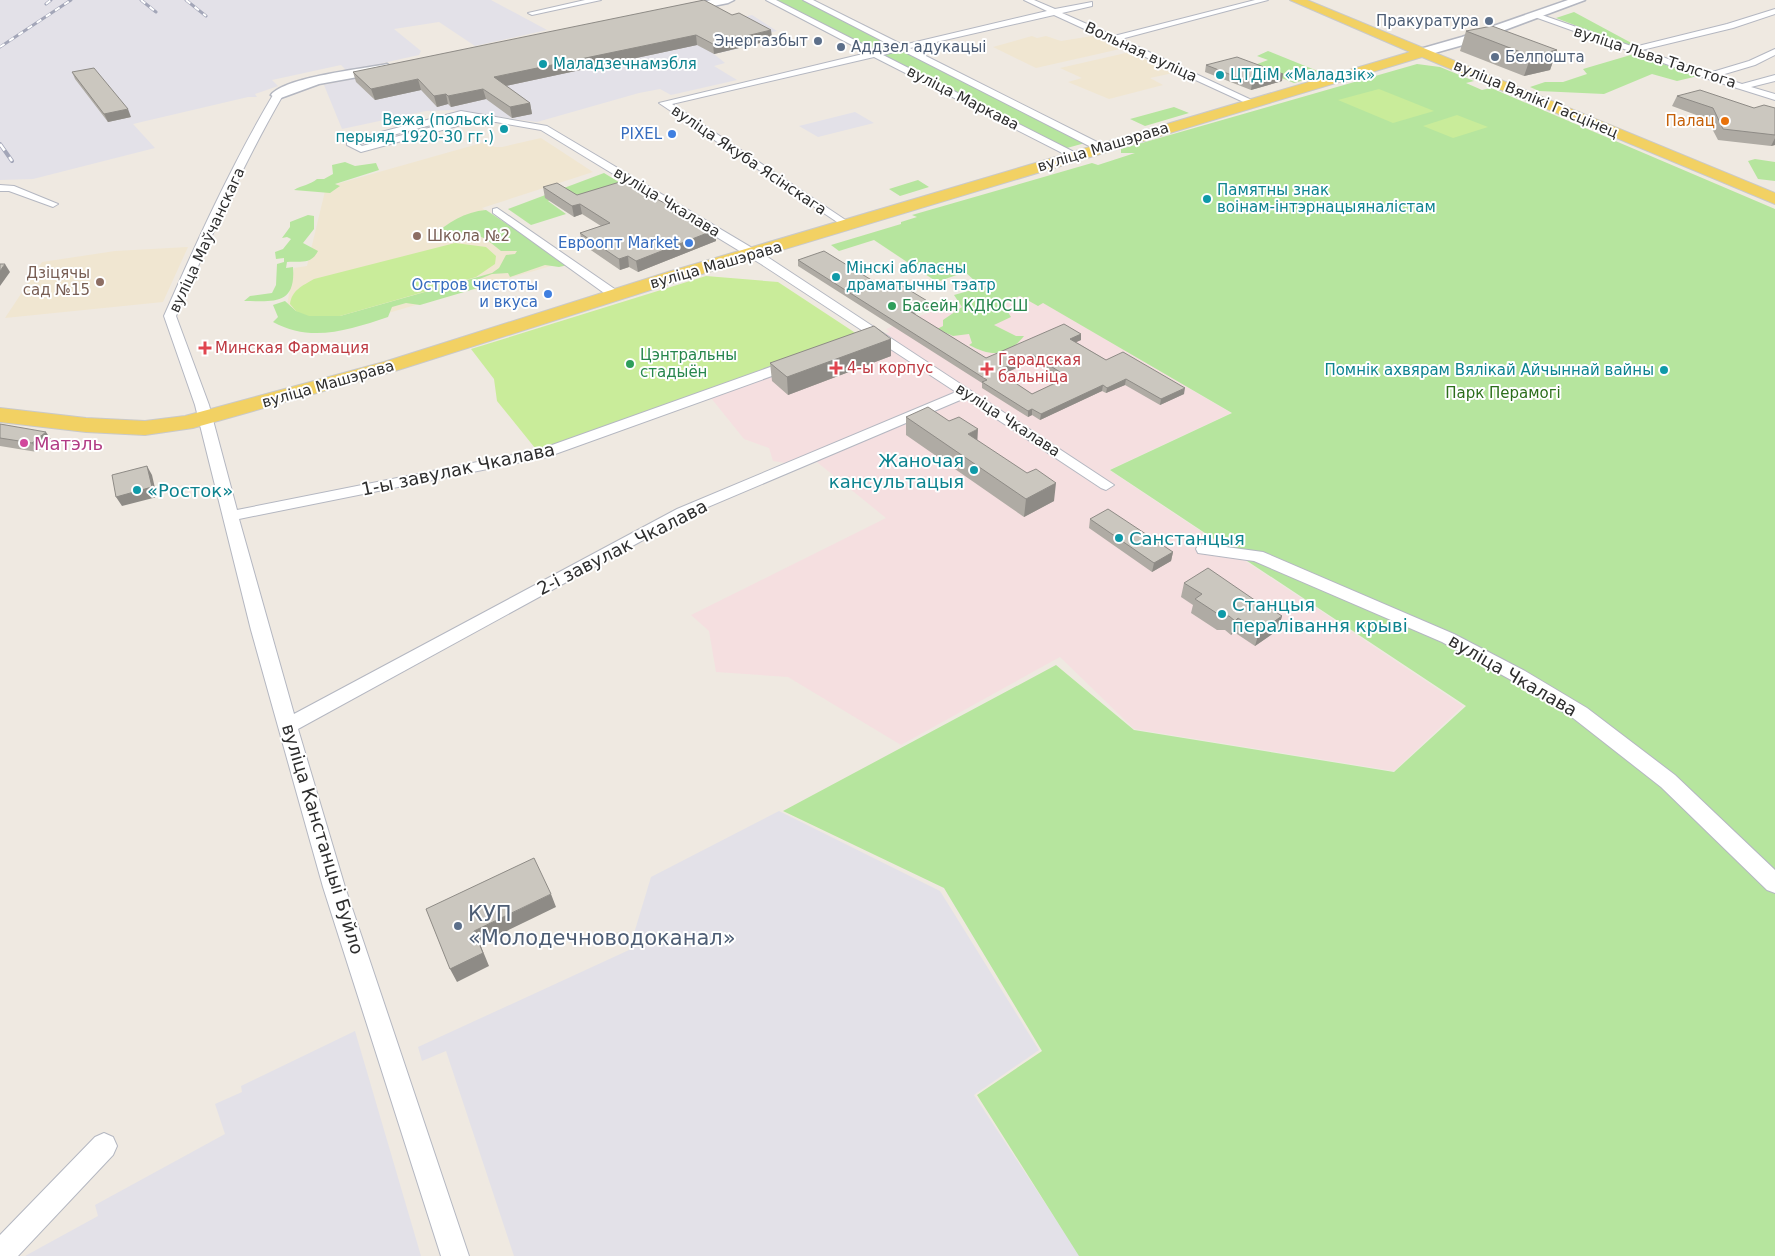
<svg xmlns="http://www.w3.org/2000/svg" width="1775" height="1256" font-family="'DejaVu Sans',sans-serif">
  <rect width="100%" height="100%" fill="#efe9e1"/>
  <path fill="#e3e1e8" d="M0,0h491l56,30 -72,16 -36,-24 -45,7 27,22 -2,4 -72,16 -6,-6 -69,15 6,6 -23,8 2,3h-9l-115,27 22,24 -122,31 -33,1z
    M752,15l25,16 -12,3 -28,14 1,1 -24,5 11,9 -11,3 23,14 -66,15 -11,-6 -21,4 -102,29 -85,-12 -26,1 -84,18 -18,-44 228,-46 174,-18z
    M855,112l19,11 -56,14 -19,-11z
    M779,811l161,80 99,159 -65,45 106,161h-566l-68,-205 -24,10 -4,-14 211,-97 22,-73z
    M355,1031l66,225h-396l73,-40 -3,-11 130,-71 -10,-30 27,-12 -1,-6z"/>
  <path fill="#f0e6d1" d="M1032,36l5,2 9,-2 15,5 31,-5 28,13 -84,19 -43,-21z
    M1130,52l43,21 -23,5 13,7 -54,14 -41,-17 14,-4 -22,-10z
    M541,138l52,34 -111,36 76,56 -215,62 -57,-16 8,-42 13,-2 19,-79 159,-45 10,5h7z
    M188,247l-25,55 -158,16 37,-56 73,-11z"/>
  <path fill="#f5dfe0" d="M1008,282l223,131 -122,57 354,236 -69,65 -260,-42 -74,-72 -159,88 -113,-68 -72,-5 -7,-41 -18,-16 195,-97 -79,-64 -22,9 -12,-2 -4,-13 -25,-9 -33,-41 179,-66 -4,-3z"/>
  <path fill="#b6e59e" d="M775,0h27l283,143 -18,5z
    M1574,12l63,34 -5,1 -76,-29z
    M1268,51l57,23 -31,9 -42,-17 16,-6 -11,-4z
    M1634,54l64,22 -21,5 -25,-7 -48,20 -65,-3 -9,-4 15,-5h18l24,-8 -4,-5z
    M1417,64l23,3 34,14 -8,2 16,7 9,-2 284,121v1047h-696l-102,-161 65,-44 -98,-163 -161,-77 273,-146 78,65 260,42 72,-66 -356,-236 122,-57 -189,-110 -5,3 -18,-10 -18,7 9,14 -17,8 22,11h8c-17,21 -32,21 -55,9l3,-2 -3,-9 -16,2 -16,-7 6,-3v-6l19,-13 -8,-12 39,-11 -3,-5 -15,2 -10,-9 -28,10 -63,-42 -35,11 -8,-6 70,-21v-2l16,-5 -5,-2 180,-52 6,2 37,-12h-14v-4z
    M1174,107l15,6 -44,13 -15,-7z
    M1755,159l20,3v19l-17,-2 -10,-18z
    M345,162l10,4 21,-3 3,7 -44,14 5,2 -10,7 -36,-3c8,-5 16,-5 23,-11h7l9,-5 -1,-9z
    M604,173l18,11 -28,12h-30l-16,5 18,13 -35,11 -23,-16z
    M918,180l11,7 -29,9 -11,-7z
    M486,210l82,55 -9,2 -14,-2 -35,12 -2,-4 -16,1 -15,6 4,7 -61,18 -14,-2 -14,4 -4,10c-39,13 -77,26 -115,5l5,-5 -5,-12 12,-4 11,10 44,5 152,-43 7,-5 7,-13 9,-1 2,-3h-16l-15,-12 -14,-6 -31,8 -8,-4c14,-15 32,-25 53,-27z
    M308,215l6,1v13l-11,14 15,8c-7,14 -18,10 -31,11l-1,6 7,-1c3,39 -20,34 -49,34l6,-5 22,-3 4,-8 1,-21 7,-2v-4l-8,1 -1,-7 8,-3 8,-10 -4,-2 -5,1 8,-11v-5z"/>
  <path fill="#c9ec9a" d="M1379,89l55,22 -41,12 -55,-23z
    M1457,115l31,12 -35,11 -30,-12z
    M455,243l31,4 10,9 -1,8 -19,13 -136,39h-31l-13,-5 -6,-7c2,-14 12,-18 24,-25z
    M706,276l72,6 79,52 -318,119 -42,-52 -3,-22 -23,-30z"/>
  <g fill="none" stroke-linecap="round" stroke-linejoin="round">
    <defs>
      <path id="street" d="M585,0h16l-69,15 -4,-2z
        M766,0h10l100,51 18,-4 -91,-47h10l90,45 144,-34 -23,-11h10l21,9 37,-7v4l-30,7 52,23 141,-36h13l-147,39 137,64 -8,2 -196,-90 -144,33 195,98v4h-8l-196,-100 -18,5 195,99 1,2 -5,3 -200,-102 -202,47 178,119v4l-4,1 -187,-125 208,-50z
        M1775,9v5l-42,14 -91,22 67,23 40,-12 26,-12v6l-20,10 -37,11 24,8 33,-9v6l-24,6 24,7v6l-70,-22 -173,-62 7,-2 95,33 93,-23z
        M278,92l5,3c-41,71 -74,146 -107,221l33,89 28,105 301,-60 249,-89h10l2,3 -2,3 -250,90 -308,62 55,195 383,-205 279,-117 -195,-128 -220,-134 -45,-8h-24l-111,30 -14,-7v-4l114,-30 86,15 222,132 345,227 -8,5 -5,-2 -136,-90 -276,117 -391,214 47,158 124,369h-28l-118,-369 -72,-257 -56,-225 -31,-89c33,-75 67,-150 109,-221zM461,117h8l-107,29 -3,-2z
        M0,185l14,1 44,18 -5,3 -44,-16h-9z
        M497,208l122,84 2,3 -2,3h-8l-118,-85v-4z
        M1204,544l59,8 191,82 71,37 62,37 88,67 100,95v23l-8,-3 -106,-103 -88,-69 -60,-37 -71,-39 -188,-81 -56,-8 -2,-4 2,-4z
        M104,1133l9,4 4,9 -4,9 -95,101h-18v-21l95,-98z"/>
      <path id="secondary" d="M711,0h23l-6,3 -50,10 -6,-3 2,-2z
        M1568,0h17l-115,43 -46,13 -6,-4 2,-3 42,-12z
        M387,64l6,4 -2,3 -72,13 -41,15 -7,-4c14,-18 92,-26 116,-31z"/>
      <path id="primary" d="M1290,0h17l468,193v11l-353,-147 -740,223 -284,90 -205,58 -48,7 -59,-3 -86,-10v-14l86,10 59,3 40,-5 199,-54 284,-90 742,-220z"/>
    </defs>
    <use href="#street" stroke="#b4b7c1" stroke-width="2"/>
    <use href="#secondary" stroke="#b4b7c1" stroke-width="3"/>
    <use href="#primary" stroke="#c9c9c9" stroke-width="2"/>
    <use href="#street" fill="#fff" fill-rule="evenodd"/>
    <use href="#secondary" fill="#fff" fill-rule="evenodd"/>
    <use href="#primary" fill="#f2d163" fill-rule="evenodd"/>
    <defs>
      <path id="rail-far1" d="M141,0l15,12
        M186,0l20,16
        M46,4l5,-4
        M0,47l71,-47"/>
      <path id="rail" d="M0,144l12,17"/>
    </defs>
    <use href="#rail-far1" stroke="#a3a6b8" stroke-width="3"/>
    <use href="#rail" stroke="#a3a6b8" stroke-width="4"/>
    <use href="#rail-far1" stroke="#fff" stroke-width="2" stroke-dasharray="5.5" stroke-linecap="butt"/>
    <use href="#rail" stroke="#fff" stroke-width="2.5" stroke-dasharray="8" stroke-linecap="butt"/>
  </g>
  <path fill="#afaba4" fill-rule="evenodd" d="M732,15l39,15 1,10 -58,14 -17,-9 -191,41 24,17 2,11 -20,4 -26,-19 -35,8 -3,-3 -11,3 -16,-17 -46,10 -19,-18 -3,-10z
    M1466,31l91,19 -7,20 -26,6 -64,-25z
    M1206,65l76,16 -31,9 -46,-18z
    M72,72l59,45 -23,5 -33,-43z
    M1677,96l77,12h21v37l-4,1 -53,-6 -11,-21 -35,-13z
    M543,187l34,8 138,35 1,11 -78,31 -9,-5 -9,3 -38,-26 -2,-11 21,-7 -19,-12 -8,3 -29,-19z
    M798,260l131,42 -1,6 -14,6 72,44 95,-24v6l-5,2 30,18 78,34 -24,11 -35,-20 -19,8 -4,-2 -62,29 -8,-5 -4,2 -46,-29v-5l-184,-117zM1033,361l29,19 -30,14 -23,-15 -3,-7z
    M891,339v17l-103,39 -16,-14 -2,-18z
    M906,417l71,23 77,61 -30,16 -118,-82z
    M0,424l52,17 -15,11 -37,-6z
    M1090,519l83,33 -2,9 -19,11 -63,-44z
    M1184,583l75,20 23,13 -4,14 -23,16 -21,-14 -3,3 -6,-5h-8l-26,-17 2,-8 -12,-8z"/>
  <path fill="#8e8b86" d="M771,30l1,10 -58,14 -1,-10z
    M696,35l1,10 -201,43 -2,-11z
    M1557,50l-7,20 -26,6 7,-20z
    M1283,74l-1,7 -31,9 1,-7z
    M418,79l3,11 -46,10 -4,-11z
    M483,89l3,10 -35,8 -3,-11z
    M446,94l2,10 -11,3 -3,-11z
    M530,103l2,11 -20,4 -2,-11z
    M128,109l3,8 -23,5 -4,-8z
    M1775,138v7l-4,1z
    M580,204l2,10 -8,3 -2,-11z
    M715,230l1,11 -78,31 -2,-11z
    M628,256l1,11 -9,3 -1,-11z
    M5,264l5,8 -10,14v-15z
    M929,302l-1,6 -20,8v-6z
    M1081,334v6l-11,5v-6z
    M891,339v17l-103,39 -1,-18z
    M1033,355v6l-32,14v-6z
    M1126,379l-1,6 -19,8 1,-5z
    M1103,385l-1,6 -62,29 1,-6z
    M1185,388l-1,6 -24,11 1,-6z
    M1032,409v6l-4,2v-6z
    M978,429l-1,18 -9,-13z
    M46,432l6,9 -15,11 -5,-9z
    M147,466l5,9 5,22 -35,9 -6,-9z
    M1056,483l-2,18 -30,16 2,-18z
    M1173,552l-2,9 -19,11 2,-9z
    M1282,616l-4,14 -23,16 4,-14z
    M1238,618l-4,14 -3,3 4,-14z
    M551,894l5,13 -76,37 9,22 -32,16 -7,-13 24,-38z"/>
  <path fill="#cbc7bf" stroke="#8e8b86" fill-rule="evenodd" d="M704,0l28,15 7,-2 32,17 -58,14 -17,-9 -202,42 36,26 -20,4 -27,-18 -35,7 -2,-2 -12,2 -16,-17 -47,10 -18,-17z
    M1492,26l65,24 -26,6 -65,-25z
    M1237,57l46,17 -31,9 -46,-18z
    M94,68l34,41 -24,5 -32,-42z
    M1700,90l54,18 10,-3 11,3v27l-52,-6 -10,-21 -36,-12z
    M623,181l92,49 -79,31 -8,-5 -9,3 -39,-26 30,-10 -30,-19 -8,2 -29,-19 14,-4 20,12z
    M824,251l59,36 13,-5 33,20 -21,8 78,48 78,-34 17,10 -11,5 36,21 17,-8 62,36 -24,11 -35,-20 -19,9 -4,-3 -62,29 -9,-5 -4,2 -46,-29 5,-2 -189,-120zM1033,355l35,22 -36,17 -27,-18 4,-2 -8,-5z
    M0,264h5l-5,7z
    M874,326l17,13 -104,38 -17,-14z
    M928,407l21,14 10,-4 19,12 -10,5 59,39 9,-4 20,14 -30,16 -120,-82z
    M0,424l46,8 -14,11 -32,-5z
    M147,466l5,21 -36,10 -4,-22z
    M1108,509l65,43 -19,11 -64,-44z
    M1208,568l51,35 1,-1 22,14 -23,16 -21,-14 -3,3 -6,-5h-8l-26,-17 7,-5 -18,-11z
    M534,858l17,36 -77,37 9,22 -33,16 -24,-60z"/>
  <g fill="#5c6f8a" stroke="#fff" stroke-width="2">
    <circle cx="1489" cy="21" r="5"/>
    <circle cx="818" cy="41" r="5"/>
    <circle cx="841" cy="47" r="5"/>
    <circle cx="1495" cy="57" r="5"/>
    <circle cx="458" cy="926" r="5"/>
  </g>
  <g fill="#0f9aa8" stroke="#fff" stroke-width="2">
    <circle cx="543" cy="64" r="5"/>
    <circle cx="1220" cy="75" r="5"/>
    <circle cx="504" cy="129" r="5"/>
    <circle cx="1207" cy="199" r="5"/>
    <circle cx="836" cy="277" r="5"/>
    <circle cx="1664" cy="370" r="5"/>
    <circle cx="974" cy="470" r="5"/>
    <circle cx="137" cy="490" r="5"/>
    <circle cx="1119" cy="538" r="5"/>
    <circle cx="1222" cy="614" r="5"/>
  </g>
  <circle fill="#e8710a" stroke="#fff" stroke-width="2" cx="1725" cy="121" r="5"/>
  <g fill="#3f7fe0" stroke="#fff" stroke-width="2">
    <circle cx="672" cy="134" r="5"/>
    <circle cx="689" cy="243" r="5"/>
    <circle cx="548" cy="294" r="5"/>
  </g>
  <g fill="#8d6e63" stroke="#fff" stroke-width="2">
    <circle cx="417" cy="236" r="5"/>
    <circle cx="100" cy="282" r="5"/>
  </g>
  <g fill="#2e9e5b" stroke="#fff" stroke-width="2">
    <circle cx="892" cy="306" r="5"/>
    <circle cx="630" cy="364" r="5"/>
  </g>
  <g fill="#e0444e" stroke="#fff" stroke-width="2">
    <path d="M202.5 340.5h5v5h5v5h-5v5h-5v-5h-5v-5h5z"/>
    <path d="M833.5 360.5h5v5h5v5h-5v5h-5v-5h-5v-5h5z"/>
    <path d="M984.5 361.5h5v5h5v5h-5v5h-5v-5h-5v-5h5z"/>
  </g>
  <circle fill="#d1479c" stroke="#fff" stroke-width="2" cx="24" cy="443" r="5"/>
  <g text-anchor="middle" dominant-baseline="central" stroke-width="4" stroke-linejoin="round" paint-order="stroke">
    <g font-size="15" fill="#4e5e75" stroke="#fff" text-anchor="end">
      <text x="1479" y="21">Пракуратура</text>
      <text x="808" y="41">Энергазбыт</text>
      <text x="851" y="47" text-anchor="start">Аддзел адукацыі</text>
      <text x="1505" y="57" text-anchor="start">Белпошта</text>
    </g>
    <g font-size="15" fill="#2e2e2e" stroke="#fff">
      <text transform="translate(1141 52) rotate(25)">Вольная вуліца</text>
      <text transform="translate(1655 57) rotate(18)">вуліца Льва Талстога</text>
      <text transform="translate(963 98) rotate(27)">вуліца Маркава</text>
      <text transform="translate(1536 99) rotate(23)">вуліца Вялікі Гасцінец</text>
      <text transform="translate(1103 147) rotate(-17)">вуліца Машэрава</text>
      <text transform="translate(749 160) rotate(34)">вуліца Якуба Ясінскага</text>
      <text transform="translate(667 202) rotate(31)">вуліца Чкалава</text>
      <text transform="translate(207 240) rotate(-65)">вуліца Маўчанскага</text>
      <text transform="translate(716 265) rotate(-16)">вуліца Машэрава</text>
      <text transform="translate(328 384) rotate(-16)">вуліца Машэрава</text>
      <text transform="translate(1008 420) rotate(33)">вуліца Чкалава</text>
    </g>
    <g font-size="15" fill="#0d838f" stroke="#fff" text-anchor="start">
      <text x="553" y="64">Маладзечнамэбля</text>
      <text x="1230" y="75">ЦТДіМ «Маладзік»</text>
      <text x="494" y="120" text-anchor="end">Вежа (польскі<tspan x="494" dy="17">перыяд 1920-30 гг.)</tspan></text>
      <text x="1217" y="190">Памятны знак<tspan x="1217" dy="17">воінам-інтэрнацыяналістам</tspan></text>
      <text x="846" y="268">Мінскі абласны<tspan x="846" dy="17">драматычны тэатр</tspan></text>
      <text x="1654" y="370" text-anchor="end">Помнік ахвярам Вялікай Айчыннай вайны</text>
    </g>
    <g font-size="15" fill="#c56008" stroke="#fff" text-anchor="end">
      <text x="1715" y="121">Палац</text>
    </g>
    <g font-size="15" fill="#366cbe" stroke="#fff" text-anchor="end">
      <text x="662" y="134">PIXEL</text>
      <text x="679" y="243">Евроопт Market</text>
      <text x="538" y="285">Остров чистоты<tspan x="538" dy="17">и вкуса</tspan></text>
    </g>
    <g font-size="15" fill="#785e54" stroke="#fff" text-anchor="start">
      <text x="427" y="236">Школа №2</text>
      <text x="90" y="273" text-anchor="end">Дзіцячы<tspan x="90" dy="17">сад №15</tspan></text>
    </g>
    <g font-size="15" fill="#27864d" stroke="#fff" text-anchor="start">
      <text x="902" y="306">Басейн КДЮСШ</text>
      <text x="640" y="355">Цэнтральны<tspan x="640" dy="17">стадыён</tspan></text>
    </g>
    <g font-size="15" fill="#be3a42" stroke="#fff" text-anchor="start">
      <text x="215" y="348">Минская Фармация</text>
      <text x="998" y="360">Гарадская<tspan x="998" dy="17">бальніца</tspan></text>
      <text x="847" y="368">4-ы корпус</text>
    </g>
    <g font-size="15" fill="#2c6e1b" stroke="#fff">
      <text x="1503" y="393">Парк Перамогі</text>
    </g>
    <g font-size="18" fill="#b23c85" stroke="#fff" text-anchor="start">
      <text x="34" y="443">Матэль</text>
    </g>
    <g font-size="18" fill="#0d838f" stroke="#fff" text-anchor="start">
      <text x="964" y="460" text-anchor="end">Жаночая<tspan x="964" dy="21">кансультацыя</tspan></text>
      <text x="147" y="490">«Росток»</text>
      <text x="1129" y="538">Санстанцыя</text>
      <text x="1232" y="604">Станцыя<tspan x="1232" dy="21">пералівання крыві</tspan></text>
    </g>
    <g font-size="18" fill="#2e2e2e" stroke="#fff">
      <text transform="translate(458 469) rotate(-12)">1-ы завулак Чкалава</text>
      <text transform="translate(622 547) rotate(-27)">2-і завулак Чкалава</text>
      <text transform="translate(1513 675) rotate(30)">вуліца Чкалава</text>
      <text transform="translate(323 839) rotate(73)">вуліца Канстанцыі Буйло</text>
    </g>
    <g font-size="21" fill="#4e5e75" stroke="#fff" text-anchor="start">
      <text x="468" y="914">КУП<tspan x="468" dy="24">«Молодечноводоканал»</tspan></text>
    </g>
  </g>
</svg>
